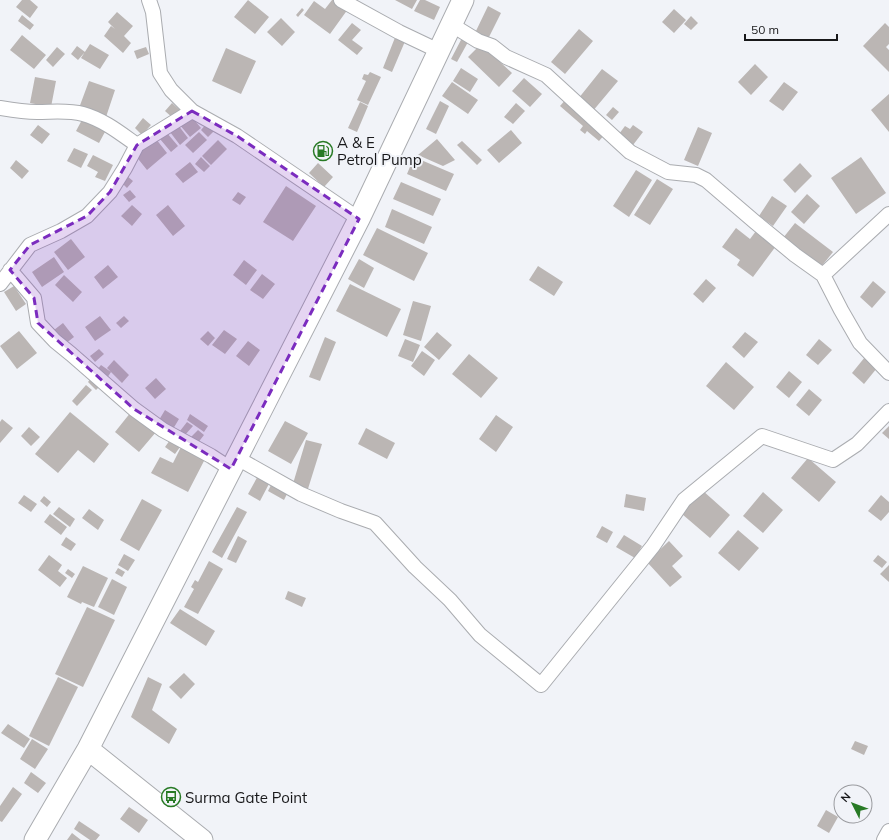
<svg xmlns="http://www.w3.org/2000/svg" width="889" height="840" font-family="Mulish,sans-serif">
  <rect width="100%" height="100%" fill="#f1f3f8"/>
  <path fill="#bbb6b4" d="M22,0h8l8,7 -8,11 -14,-11z
    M248,0l21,17 -14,17 -21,-17z
    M332,0h3l13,9 -18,25 -26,-19 10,-14 11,8z
    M395,0h22l-5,9z
    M420,0h5l15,7 -6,13 -20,-9z
    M488,6l13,7 -13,26 -13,-6z
    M302,8l2,2 -6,7 -2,-2z
    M674,9l12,11 -12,13 -12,-11z
    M117,12l16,14 -9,10 7,7 -8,10 -19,-17 7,-10 4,3 -7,-7z
    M22,15l12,10 -4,5 -12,-9z
    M691,16l7,7 -7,7 -7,-6z
    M281,18l14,14 -13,14 -15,-14z
    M352,23l9,7 -9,10 11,8 -6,7 -19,-15z
    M885,23l4,4v17l-3,3 3,3v22l-26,-26z
    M579,29l14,12 -28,33 -14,-12z
    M22,35l24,20 -12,14 -24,-19z
    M396,35l10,4 -14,33 -9,-4z
    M462,38l6,4 -11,20 -6,-3z
    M90,44l19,11 -9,14 -19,-11z
    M481,44l31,29 -13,14 -31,-30z
    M77,46l8,6 -7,8 -7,-6z
    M57,47l8,7 -12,13 -7,-7z
    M146,47l3,7 -12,5 -3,-8z
    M226,48l30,13 -15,33 -29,-13z
    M755,64l13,13 -17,18 -13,-13z
    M461,68l17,11 -8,13 -17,-11z
    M602,69l16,12 -26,31 -14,-13z
    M370,72l11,5 -13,28 -11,-5 9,-19 -4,-2 2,-5 4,1z
    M35,77l21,4 -5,26 -21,-4z
    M524,78l18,16 -12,13 -18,-16z
    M89,81l26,9 -9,27 -27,-9z
    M452,82l26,18 -10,14 -26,-18z
    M784,82l14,10 -15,19 -14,-10z
    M889,94v38l-18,-22z
    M567,98l39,35 -7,8 -12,-10 -2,3 -5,-4 3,-4 -23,-20z
    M440,101l9,5 -13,28 -10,-5z
    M360,102l8,4 -11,26 -9,-4z
    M172,103l9,8 -7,8 -9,-8z
    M516,103l9,8 -12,13 -9,-7z
    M613,107l6,5 -7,8 -6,-5z
    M190,115l11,13 -11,9 -11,-13z
    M83,118l23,12 -7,13 -23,-12z
    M143,118l8,7 -9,10 -7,-7z
    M207,123l8,7 -7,7 -7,-7z
    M38,125l12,9 -8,10 -12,-9z
    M178,125l10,13 -8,7 -10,-13z
    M633,125l10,7 -10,13 -14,-11 6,-8 5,3z
    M698,127l14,6 -14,33 -14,-6z
    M511,130l11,13 -23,20 -12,-13z
    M199,132l8,8 -14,13 -8,-8z
    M167,133l11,13 -7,6 -11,-13z
    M156,139l11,14 -20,17 -12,-15z
    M437,139l18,21 -12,6 -25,-11z
    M218,140l9,9 -16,16 -9,-9z
    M462,141l20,19 -5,5 -20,-20z
    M74,148l14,6 -7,14 -14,-7z
    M93,155l20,10 -8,16 -10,-4 3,-5 -11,-6z
    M201,157l9,9 -6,6 -9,-8z
    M414,157l40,17 -8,17 -39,-17z
    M861,157l25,36 -30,21 -25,-36z
    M16,160l13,11 -7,8 -12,-11z
    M190,162l8,10 -15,11 -8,-9z
    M318,163l15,14 -9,10 -15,-14z
    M800,163l12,13 -17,17 -12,-13z
    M636,170l16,10 -23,37 -16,-11z
    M127,176l6,5 -6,7 -6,-6z
    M657,179l16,10 -23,36 -16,-10z
    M401,182l40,17 -8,17 -40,-17z
    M286,186l30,20 -23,35 -30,-19z
    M130,190l6,7 -7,5 -6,-7z
    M238,192l8,5 -6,8 -8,-5z
    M807,194l13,12 -16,18 -13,-12z
    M772,196l15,10 -14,20 -14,-10z
    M132,205l10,9 -10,12 -11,-10z
    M168,205l17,21 -12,10 -17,-21z
    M392,209l40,18 -8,17 -39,-17z
    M795,223l38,29 -12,15 -38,-29z
    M377,228l51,25 -14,28 -51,-26z
    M736,228l14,11 6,-8 20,15 -23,31 -16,-12 3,-5 -18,-13z
    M71,239l14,18 -17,13 -14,-18z
    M54,257l10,15 -22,15 -10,-15z
    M359,259l15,9 -10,20 -16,-9z
    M244,260l13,10 -11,15 -13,-10z
    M108,265l10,12 -15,12 -9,-12z
    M538,266l25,16 -9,14 -25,-16z
    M262,274l13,10 -12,15 -13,-9z
    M64,275l18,17 -9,10 -18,-17z
    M706,279l10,9 -13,15 -10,-9z
    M873,281l13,11 -14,16 -12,-11z
    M350,284l51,25 -14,28 -51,-26z
    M14,286l12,18 -10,7 -12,-19z
    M413,301l18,5 -10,35 -18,-6z
    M100,316l11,14 -16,11 -10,-14z
    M124,316l5,5 -8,7 -5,-5z
    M63,323l11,14 -9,7 -11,-14z
    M224,330l13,9 -12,15 -13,-9z
    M19,331l18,22 -20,16 -17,-23z
    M208,331l7,7 -7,8 -8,-7z
    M437,332l15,13 -13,15 -15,-13z
    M745,332l13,10 -14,16 -12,-11z
    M325,337l11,5 -16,39 -11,-4z
    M405,339l15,6 -7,17 -15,-6z
    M819,339l13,11 -14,15 -12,-10z
    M248,341l12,9 -11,16 -13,-10z
    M99,349l5,5 -9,8 -5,-6z
    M422,351l13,9 -11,16 -13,-10z
    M469,354l29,24 -17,20 -29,-24z
    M865,357l12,11 -13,16 -12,-11z
    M114,360l15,15 -7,8 -15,-15z
    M726,362l28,25 -20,23 -28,-24z
    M101,365l10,7 -4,6 -10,-8z
    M789,371l13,11 -13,16 -13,-11z
    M92,377l9,8 -5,5 -8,-8z
    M156,378l10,11 -11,10 -10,-11z
    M86,385l6,5 -15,16 -5,-5z
    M809,389l13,11 -13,16 -13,-11z
    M165,410l14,9 -6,10 -14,-9z
    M70,412l39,32 -15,19 -16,-13 -20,23 -23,-19z
    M131,412l25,20 -17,20 -24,-20z
    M190,414l18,12 -4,6 -17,-12z
    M496,415l17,12 -17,25 -17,-13z
    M2,419l11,9 -13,15v-21z
    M285,421l23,12 -17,31 -23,-13z
    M187,422l6,4 -8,9 -5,-4z
    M889,426v13l-7,-6z
    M29,427l11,10 -9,9 -10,-10z
    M366,428l29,15 -8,16 -29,-15z
    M198,430l6,5 -7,9 -7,-6z
    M170,440l10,7 -5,7 -10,-7z
    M306,440l16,4 -15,48 -15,-5z
    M181,447l24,12 -17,33 -37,-19 9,-16 13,6z
    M808,458l28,24 -17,20 -28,-24z
    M259,474l12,6 -11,21 -12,-7z
    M272,483l16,9 -4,8 -16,-9z
    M702,490l28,25 -20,23 -28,-24z
    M763,492l20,18 -20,23 -20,-17z
    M626,494l20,4 -2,13 -20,-4z
    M24,495l13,9 -6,8 -13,-9z
    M881,495l8,7v10l-8,9 -13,-10z
    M44,496l7,6 -4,5 -7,-6z
    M142,499l20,11 -23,41 -19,-11z
    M59,507l16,12 -5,8 -17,-13z
    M237,507l10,5 -25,46 -10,-6z
    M89,509l15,11 -6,10 -16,-12z
    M50,514l17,13 -6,8 -17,-13z
    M602,526l11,6 -6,11 -11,-6z
    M738,530l21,18 -20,23 -21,-18z
    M624,535l18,11 -7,12 -19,-11z
    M238,536l9,5 -11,22 -9,-4z
    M66,537l10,7 -5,7 -10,-6z
    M669,541l14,15 -11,10 10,11 -12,10 -23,-25z
    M124,554l11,6 -7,11 -10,-6z
    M49,555l13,10 -4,6 9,7 -7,9 -22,-17z
    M878,555l9,7 -5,6 -9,-7z
    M209,561l14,8 -25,45 -14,-7 10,-18 -3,-2 4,-7 3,2z
    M889,565v17l-9,-8z
    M83,566l25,12 -14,29 -12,-5 -1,2 -14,-7z
    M118,568l7,4 -3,5 -7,-4z
    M68,569l7,5 -3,4 -7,-5z
    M112,579l15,8 -13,28 -16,-8z
    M288,591l18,7 -4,9 -17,-8z
    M87,607l28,13 -32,67 -28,-13z
    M180,609l35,22 -9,15 -36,-23z
    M184,673l11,11 -14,15 -12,-12z
    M58,677l20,10 -29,59 -20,-10z
    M148,677l14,7 -10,26 25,19 -8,15 -38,-27z
    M8,724l22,15 -6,9 -23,-15z
    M32,739l16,10 -13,20 -15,-10z
    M855,741l13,5 -4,9 -13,-6z
    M31,772l15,11 -8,10 -14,-10z
    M13,787l9,7 -20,28 -2,-1v-15z
    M129,807l19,13 -9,13 -19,-14z
    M826,810l12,7 -9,16 -12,-7z
    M79,821l21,14 -4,5h-6l-16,-11z
    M72,833l9,7h-14z"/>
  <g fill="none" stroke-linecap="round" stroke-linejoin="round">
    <defs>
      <path id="minor" d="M149,0l4,12 7,61 11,17 21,21 45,25 122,83
        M341,0l58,32 40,19
        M452,25l26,16 14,5 14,11 40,18 84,77 38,20 28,3 10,5 49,42 40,33 28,20 18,35 19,33 29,30
        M0,108c12,2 24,4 37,4 16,0 31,-2 46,2 21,6 37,19 54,31l55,-34
        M10,270l24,28 4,25 17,18 16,13 63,55 29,21 48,26 20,13
        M823,275l66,-61
        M0,284l30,-39 31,-14 26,-15 23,-24 15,-24 12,-23
        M237,458l64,36 40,17 34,12 40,44 35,33 30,35 61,50 112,-139 31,-46 78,-64 71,24 24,-16 32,-33
        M884,840l5,-9"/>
      <path id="highway" d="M88,749l114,91
        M35,840l53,-91 271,-530 104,-219"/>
    </defs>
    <use href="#minor" stroke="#aaacb0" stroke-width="16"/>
    <use href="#highway" stroke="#aaacb0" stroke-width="23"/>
    <use href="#minor" stroke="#fff" stroke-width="14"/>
    <use href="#highway" stroke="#fff" stroke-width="21"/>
  </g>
  <path fill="#7b2cbf" fill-opacity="0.2" stroke="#7b2cbf" stroke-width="3" stroke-dasharray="8 5" stroke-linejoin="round" d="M192,111l45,25 122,83 -128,250 -97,-60 -96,-86 -4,-25 -24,-28 20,-25 57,-29 23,-24 27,-47z"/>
  <defs>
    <symbol id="fuel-ring" viewBox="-11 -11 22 22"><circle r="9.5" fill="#f1f3f8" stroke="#287a25" stroke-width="1.5"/><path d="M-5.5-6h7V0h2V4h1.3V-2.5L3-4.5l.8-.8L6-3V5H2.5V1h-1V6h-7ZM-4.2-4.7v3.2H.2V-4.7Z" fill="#287a25"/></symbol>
    <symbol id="bus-ring" viewBox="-11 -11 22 22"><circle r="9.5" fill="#f1f3f8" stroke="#287a25" stroke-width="1.5"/><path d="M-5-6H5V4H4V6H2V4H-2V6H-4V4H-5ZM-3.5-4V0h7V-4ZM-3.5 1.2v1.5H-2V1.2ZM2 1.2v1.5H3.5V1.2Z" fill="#287a25"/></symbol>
  </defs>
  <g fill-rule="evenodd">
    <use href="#fuel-ring" x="312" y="140" width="22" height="22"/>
    <use href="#bus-ring" x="160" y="786" width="22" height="22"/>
  </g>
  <g text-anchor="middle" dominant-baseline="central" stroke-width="4" stroke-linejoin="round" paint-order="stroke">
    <g font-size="15" fill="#18181a" stroke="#f1f3f8" text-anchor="start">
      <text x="337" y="142">A &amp; E<tspan x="337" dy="17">Petrol Pump</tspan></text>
      <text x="185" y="797">Surma Gate Point</text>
    </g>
  </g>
  <g transform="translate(853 804) rotate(312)"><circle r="19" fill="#f1f3f8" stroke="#9a9b9f"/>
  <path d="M0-3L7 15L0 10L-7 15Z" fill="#287a25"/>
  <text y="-6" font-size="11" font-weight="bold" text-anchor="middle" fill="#18181a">N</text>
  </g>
  <path d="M745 34v6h92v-6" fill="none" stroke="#18181a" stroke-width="2"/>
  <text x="751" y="34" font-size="12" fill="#18181a" stroke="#f1f3f8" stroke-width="3" paint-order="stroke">50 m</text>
</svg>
